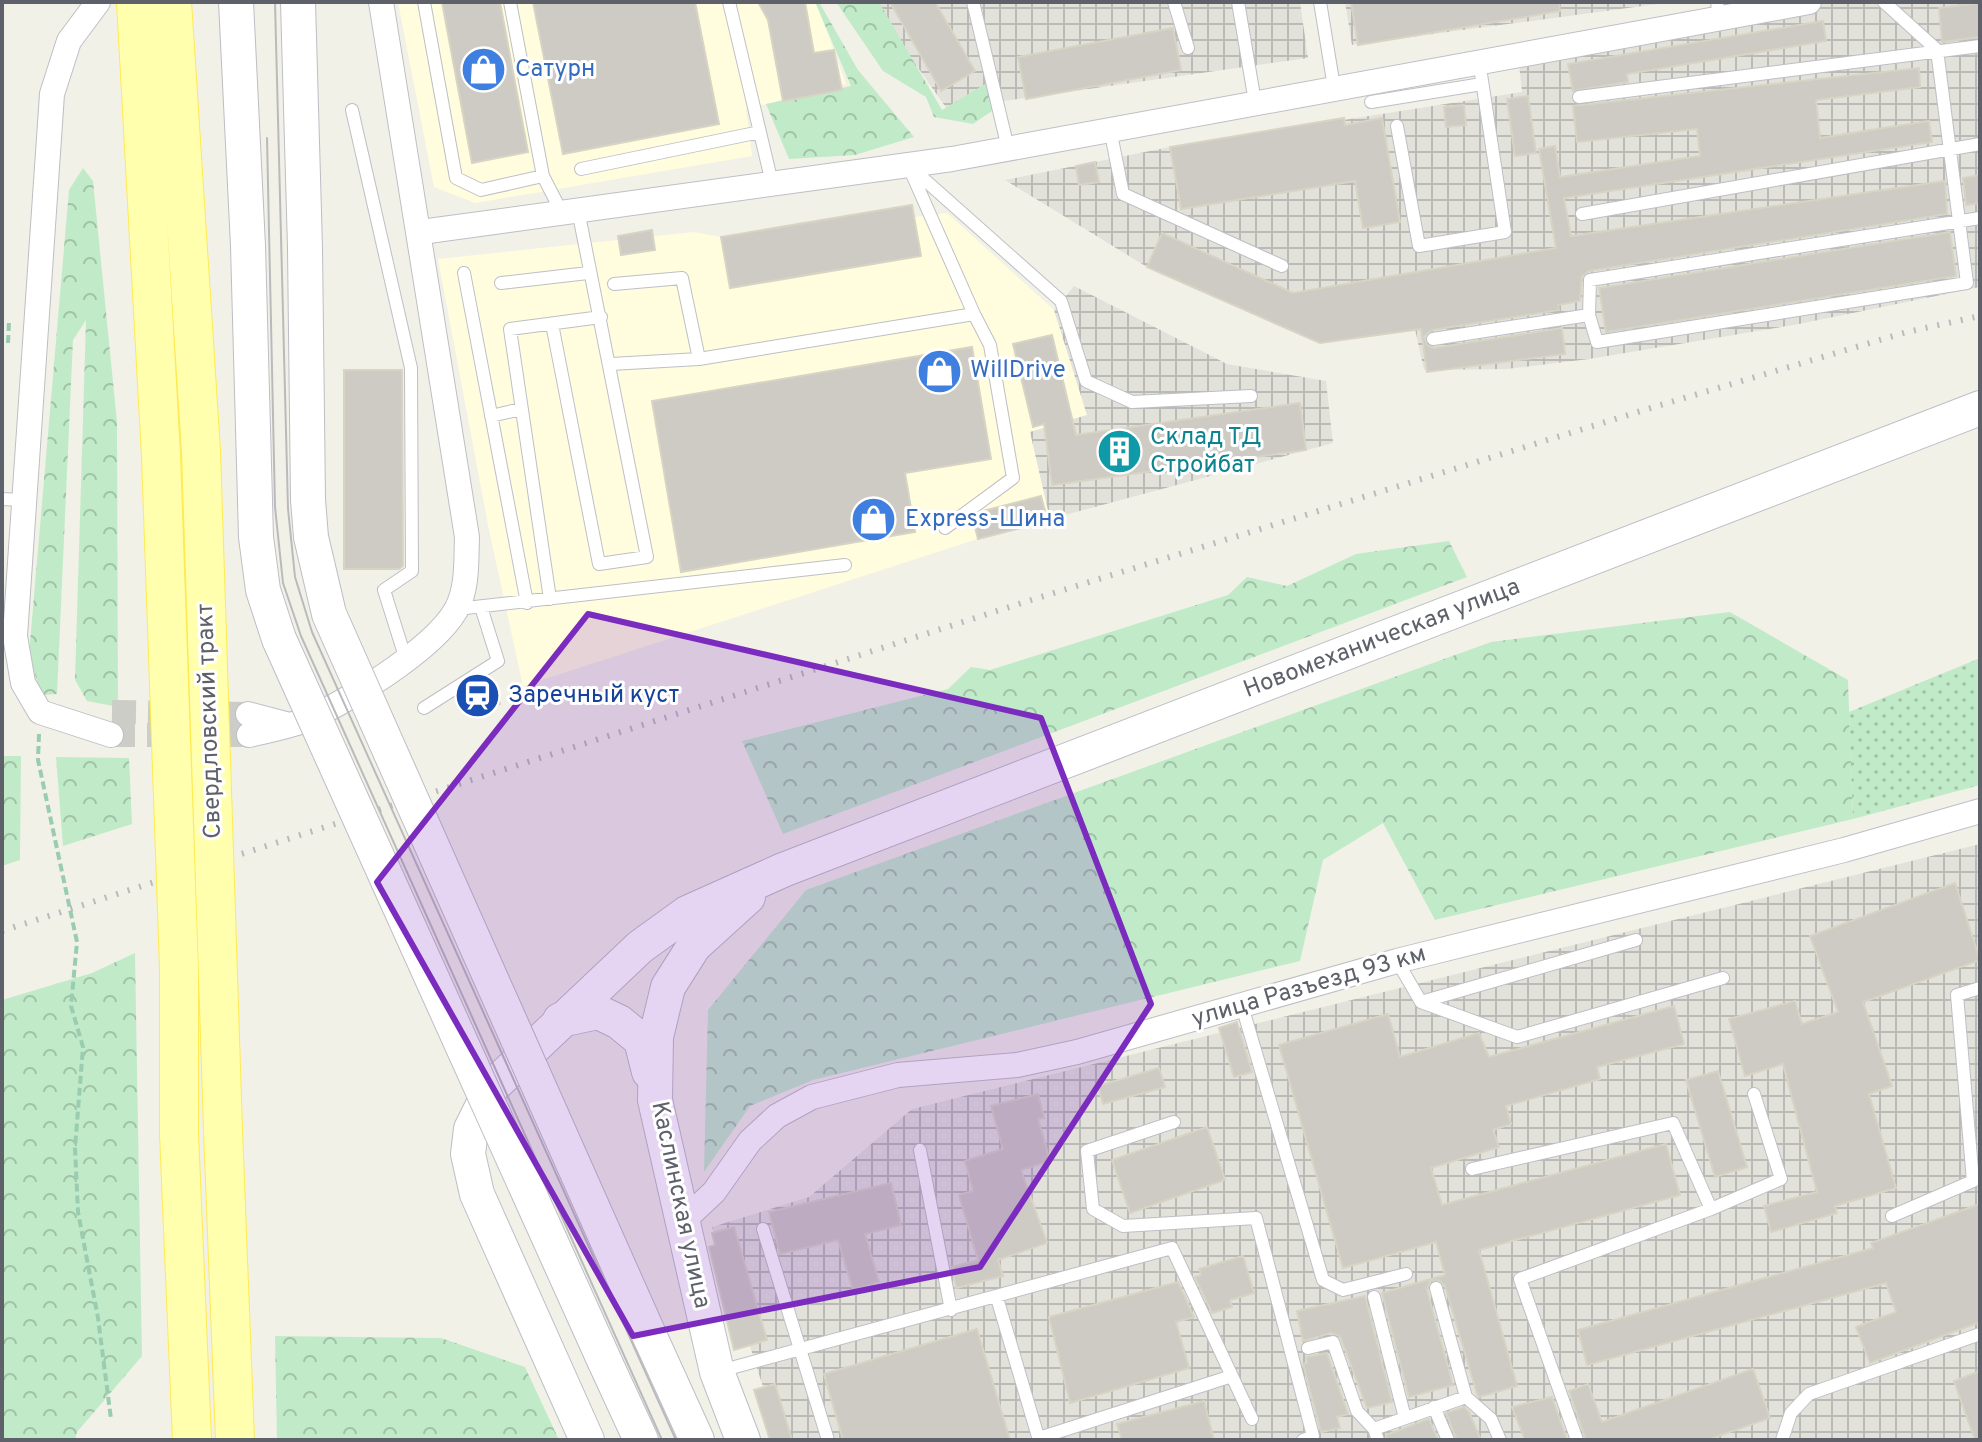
<svg xmlns="http://www.w3.org/2000/svg" width="1982" height="1442" font-family="Overpass,sans-serif">
  <defs>
    <pattern id="industrial-grid" width="8" height="8" patternUnits="userSpaceOnUse" patternTransform="scale(2)"><rect width="8" height="8" fill="#e2e2db"/><path d="M0 4h8M4 0v8" fill="none" stroke="#babbb6"/></pattern>
    <pattern id="forest-crowns" width="20" height="18" patternUnits="userSpaceOnUse" patternTransform="scale(2)"><rect width="20" height="18" fill="#c1ebc8"/><path d="M2 6a3 3 0 1 1 6 0M12 15a3 3 0 1 1 6 0" fill="none" stroke="#a0c2a6"/></pattern>
    <pattern id="park-dots" width="8" height="8" patternUnits="userSpaceOnUse" patternTransform="scale(2)"><rect width="8" height="8" fill="#c1ebc8"/><path d="M2 2h.1M6 6h.1" fill="none" stroke="#a0c2a6" stroke-width="1.8" stroke-linecap="round"/></pattern>
  </defs>
  <rect width="100%" height="100%" fill="#f2f1e7"/>
  <path fill="#fffdde" d="M398,2h418l30,82 -100,25 6,47 -277,47 -41,-16z
    M912,205l3,12 32,-4 107,97 33,105 -57,17 20,87 -57,15 -470,152 -34,-156 -51,-271 256,-27 27,5z"/>
  <path fill="url(#industrial-grid)" d="M872,2h428l8,56 -361,51z
    M1345,2h327l-320,43z
    M1829,2h151v285l-181,37 -210,35 -82,10 -83,1 -9,-41 -95,14 -173,-76 -142,-87 165,-33 352,-55 -3,-28 200,-46z
    M1074,286l153,78 99,17 7,62 -283,76 -20,-87 57,-17 -33,-105z
    M1980,844v596h-1200l-68,-213 97,-30 103,-88z"/>
  <path fill="url(#forest-crowns)" d="M815,2h4l39,68 56,67 -59,18 -66,4 -23,-55 85,-18z
    M836,2h43l63,108 53,-32 -3,33 -19,13 -39,-7 -8,-20 -43,-26z
    M83,168l10,13 24,241 1,285 -31,-6 -12,-21 11,-360 -13,20 -16,354 -16,1 -12,-41 40,-464z
    M1449,541l18,36 -684,257 -41,-93 206,-52 23,-22 19,3 238,-75 19,-18 40,9 69,-32z
    M1730,612l118,68 5,139 -418,101 -52,-97 -60,37 -23,101 -487,119 -63,26 -46,66 4,-162 98,-120 685,-248z
    M2,756h19l-1,104 -18,6z
    M56,757l73,1 3,66 -69,22z
    M135,953l7,403 -65,76 -2,8h-73v-440l90,-27z
    M275,1336l166,2 84,29 34,73h-282z"/>
  <path fill="url(#park-dots)" d="M1980,658v127l-127,34 -4,-107z"/>
  <path fill="#cdcbc4" stroke="#d7d4c4" stroke-width="2" d="M442,2h58l28,150 -56,11z
    M533,2h162l24,122 -156,30z
    M758,2h47l9,51 20,-3 8,40 -59,11 -15,-81z
    M890,2h45l40,69 -34,20z
    M1351,2h208l1,9 -202,34z
    M1980,3v34l-38,5 -3,-34z
    M1823,21l3,20 -199,33 1,8 -55,9 -5,-27z
    M1173,28l8,42 -155,29 -8,-42z
    M1919,68l1,19 -104,13 4,38 109,-17 3,21 -368,56 7,38 374,-55 2,33 -358,57 -7,5 -2,25 -22,4 1,5 -127,20 -8,6 3,9 7,3 128,-20 3,26 -138,18 -6,-43 -101,14 -173,-76 15,-34 131,60 263,-45 -17,-99 16,-3 5,31 140,-21 -3,-27 -120,13 -4,-36z
    M1528,96l8,57 -21,3 -8,-57z
    M1464,105l2,20 -20,2 -2,-20z
    M1344,118l1,7 37,-7 18,104 -37,6 -8,-47 -174,28 -11,-62z
    M1095,162l4,20 -20,3 -3,-19z
    M1980,175v28l-14,2 -3,-27z
    M912,205l9,51 -191,32 -9,-51z
    M652,230l3,20 -34,5 -3,-19z
    M1950,232l6,44 -350,56 -7,-44z
    M1052,335l24,100 224,-32 6,47 -254,35 -8,-61 -11,3 -20,-83z
    M972,347l19,112 -86,14 10,59 -234,40 -29,-171z
    M344,370h58l1,196 -4,3h-55z
    M1041,496l7,25 -70,18 -5,-20 10,-8z
    M493,683l7,21 -31,11 -7,-21z
    M1955,883l25,77 -117,42 29,84 -23,8 27,94 -61,18 2,7 -66,19 -7,-26 53,-14 -34,-128 -38,12 -16,-57 66,-18 7,23 36,-12 -28,-76z
    M1674,1006l10,38 -87,23 3,12 -94,27 5,18 -18,6 6,17 -68,21 11,37 224,-61 14,51 -201,55 38,136 -38,11 -2,-3 -32,-108 -6,-6 -9,1 -3,9 26,95 -44,12 -27,-104 63,-18 -9,-33 -93,26 -64,-223 109,-31 12,43 79,-24 10,24z
    M1237,1022l15,50 -18,5 -15,-49z
    M1159,1068l6,19 -62,17 -5,-18z
    M1718,1071l29,96 -32,10 -29,-97z
    M1038,1094l6,24 -6,1 12,42 -29,9 26,73 -49,17 5,16 -47,12 -4,-21 26,-7 -19,-65 14,-4 -8,-30 38,-12 -12,-43z
    M1207,1127l18,53 -95,33 -18,-53z
    M891,1183l10,42 -36,9 14,48 -26,8 -15,-50 -58,14 -11,-42z
    M1980,1204v118l-110,41 -14,-36 40,-15 -10,-29 -299,82 -9,-35 295,-82 -2,-5z
    M734,1227l33,113 -33,10 -25,-103 6,-2 -3,-12z
    M1243,1256l11,37 -24,7 2,7 -20,6 -17,-36 6,-2 -2,-6z
    M1178,1282l16,35 -18,5 13,46 -119,35 -21,-86z
    M1365,1296l27,106 -25,6 -27,-72 -9,-3 -28,8 -6,-30z
    M977,1329l33,111h-167l-19,-66z
    M1327,1353l21,61 -11,3 3,11 -19,4 -18,-68 4,-1 -1,-6z
    M1753,1369l17,49 -63,22h-121l-17,-49 19,-7 14,38z
    M1980,1371v69h-5l-21,-59z
    M775,1384l17,56h-22l-16,-50z
    M1552,1397l15,43h-42l-13,-33z
    M1204,1401l10,39h-92l-5,-16z
    M1464,1407l5,5 12,28h-24l-11,-27z
    M1429,1419l9,21h-51l-1,-5z"/>
  <g fill="none" stroke-linecap="round" stroke-linejoin="round">
    <path stroke="#cdcdc8" stroke-width="24" stroke-dasharray="24 12" stroke-linecap="butt" d="M112,712l136,2
      M111,735h138"/>
    <defs>
      <path id="lane" d="M424,2l32,176 25,12 62,-14
        M510,2l33,174 19,37
        M729,2l43,181
        M973,2l35,146
        M1174,2l14,46
        M1238,2l17,100
        M1320,2l14,85
        M1717,2l2,16
        M1579,97l401,-51
        M1371,102l111,-18
        M352,110l59,258 1,203 -28,19 22,70
        M1397,126l22,120 86,-14 -26,-171
        M1110,129l13,65 159,72
        M581,169l179,-37
        M1582,214l398,-70
        M464,273l63,330
        M501,283l87,-10
        M614,284l68,-6 17,81
        M1589,315l8,27 370,-59 -30,-233 -53,-48
        M552,324l47,240 48,-7 -69,-347
        M1433,339l156,-24 1,-35 390,-62
        M611,364l88,-5 275,-45 -66,-149 153,136 25,80 46,21 119,-6
        M491,416l30,-7
        M2,499l21,1
        M945,528l68,-50 -23,-133 -16,-31
        M550,599l-40,-270 91,-12
        M457,609l388,-44
        M424,708l74,-47 -17,-54
        M1397,961l24,41 215,-62
        M1421,1002l96,35 206,-59
        M1242,1006l81,274 20,10 63,-16
        M1174,1122l-87,29 6,58 30,17 133,-8 57,218 -10,4
        M920,1150l31,160
        M1472,1169l201,-46 38,86 -191,70 57,161
        M1711,1209l70,-30 -27,-85
        M1892,1216l81,-35 -16,-186 23,-7
        M763,1229l65,211
        M1374,1297l31,121
        M997,1298l42,142
        M1308,1348l25,-6 24,69 17,18 4,11
        M720,1371l452,-123 80,171
        M1466,1397l25,22 9,21
        M1434,1407l14,33
        M1374,1429l92,-32 -30,-109
        M1039,1438l193,-62
        M1782,1440l9,-27 18,-19 171,-60"/>
      <path id="street" d="M98,2l-29,39 -17,53 -37,542 8,47 17,29 71,23
        M421,232l531,-73 857,-157
        M248,714l38,10
        M249,735c16,-4 32,-7 48,-12 44,-16 136,-73 159,-113 12,-22 10,-49 11,-73l-86,-535
        M681,1223l33,-31 36,-51 27,-25 35,-19 86,-22 119,-10 60,-13 320,-91 447,-111 136,-39"/>
      <path id="secondary" d="M236,2l12,244
        M298,2l7,246
        M560,1020l38,-8 21,10 22,18 8,32
        M651,1339l46,101
        M605,1362l36,78
        M587,1440l-110,-246 -9,-40 3,-25 21,-42 148,-140 47,-34 96,-43 1197,-462
        M743,1440l-26,-68 -62,-272 1,-63 12,-50 26,-41 54,-49"/>
      <path id="primary" d="M136,2l25,454
        M172,2l29,449
        M223,1130l12,310
        M179,1134l13,306"/>
    </defs>
    <use href="#lane" stroke="#bebfc6" stroke-width="14"/>
    <use href="#street" stroke="#bebfc6" stroke-width="26"/>
    <use href="#secondary" stroke="#bcbec6" stroke-width="36"/>
    <use href="#primary" stroke="#ffea52" stroke-width="40"/>
    <path stroke="#99ccb0" stroke-width="4" stroke-dasharray="8 4" stroke-linecap="butt" d="M8,343l1,-21
      M39,734l-1,26 39,182 -6,64 12,41 -8,101 3,64 20,106 13,101"/>
    <use href="#lane" stroke="#fff" stroke-width="12"/>
    <use href="#street" stroke="#fff" stroke-width="24"/>
    <use href="#secondary" stroke="#fff" stroke-width="34"/>
    <use href="#primary" stroke="#ffffae" stroke-width="38"/>
    <path stroke="#bababc" stroke-width="2" d="M275,2l13,507 7,68 17,55 364,808
      M267,138l8,369 8,76 18,53 361,804"/>
    <path stroke="#bababc" stroke-width="6" stroke-dasharray="2 10" stroke-linecap="butt" d="M2,931l1026,-330 626,-194 253,-75 73,-16"/>
    <defs>
      <path id="secondary-bridge" d="M248,246l8,291 7,53 16,49 326,723
        M305,248l3,252 3,37 18,77 322,725"/>
      <path id="primary-bridge" d="M201,451l22,679
        M161,456l18,512v166"/>
    </defs>
    <use href="#secondary-bridge" stroke="#bcbec6" stroke-width="36" stroke-linecap="butt"/>
    <use href="#primary-bridge" stroke="#ffea52" stroke-width="40" stroke-linecap="butt"/>
    <use href="#secondary-bridge" stroke="#fff" stroke-width="34"/>
    <use href="#primary-bridge" stroke="#ffffae" stroke-width="38"/>
  </g>
  <path fill="#7b2cbf" fill-opacity="0.2" stroke="#7b2cbf" stroke-width="6" stroke-linejoin="round" d="M588,614l453,104 110,286 -171,263 -347,69 -256,-454z"/>
  <defs>
    <symbol id="shop-disc" viewBox="-11 -11 22 22"><circle r="9.5" fill="#3f7fe0" stroke="#fff"/><path d="M-5-2.5h2.3a2.7 3.5 0 0 1 5.4 0H5L5.5 6h-11ZM-1.5-2.5h3a1.5 2.3 0 0 0-3 0Z" fill="#fff"/></symbol>
    <symbol id="building-disc" viewBox="-11 -11 22 22"><circle r="9.5" fill="#0f9aa8" stroke="#fff"/><path d="M-4-6H4V6H1V3H-1V6H-4ZM-2.5-4.3h1.7v1.8h-1.7ZM.8-4.3h1.7v1.8H.8ZM-2.5-1h1.7V.8h-1.7ZM.8-1h1.7V.8H.8Z" fill="#fff"/></symbol>
    <symbol id="station-disc" viewBox="-11 -11 22 22"><circle r="9.5" fill="#1a4fb4" stroke="#fff"/><path d="M-3-6H3Q5-6 5-4V2Q5 4 3 4L4.5 6H3L1.5 4h-3L-3 6H-4.5L-3 4Q-5 4-5 2V-4Q-5-6-3-6ZM-3.5-4v3h7v-3ZM-3.5 1v1.5H-2V1ZM2 1v1.5H3.5V1Z" fill="#fff"/></symbol>
  </defs>
  <g fill-rule="evenodd">
    <use href="#shop-disc" x="458" y="44" width="51" height="51"/>
    <use href="#shop-disc" x="914" y="346" width="51" height="51"/>
    <use href="#building-disc" x="1094" y="426" width="51" height="51"/>
    <use href="#shop-disc" x="848" y="494" width="51" height="51"/>
    <use href="#station-disc" x="452" y="670" width="51" height="51"/>
  </g>
  <g text-anchor="middle" dominant-baseline="central" stroke-width="6" stroke-linejoin="round" paint-order="stroke">
    <g font-size="24" fill="#366cbe" stroke="#fff" text-anchor="start">
      <text x="515" y="70">Сатурн</text>
      <text x="970" y="371">WillDrive</text>
      <text x="905" y="520">Express-Шина</text>
    </g>
    <g font-size="24" fill="#0d838f" stroke="#fff" text-anchor="start">
      <text x="1150" y="438">Склад ТД<tspan x="1150" dy="28">Стройбат</tspan></text>
    </g>
    <g font-size="24" fill="#5e6169" stroke="#fff">
      <text transform="translate(1382 639) rotate(-21)">Новомеханическая улица</text>
      <text transform="translate(210 721) rotate(-92)">Свердловский тракт</text>
      <text transform="translate(1309 987) rotate(-16)">улица Разъезд 93 км</text>
      <text transform="translate(680 1205) rotate(78)">Каслинская улица</text>
    </g>
    <g font-size="24" fill="#164399" stroke="#fff" text-anchor="start">
      <text x="508" y="696">Заречный куст</text>
    </g>
  </g>
  <rect width="1982" height="1442" fill="none" stroke="#5e6169" stroke-width="8"/>
</svg>
